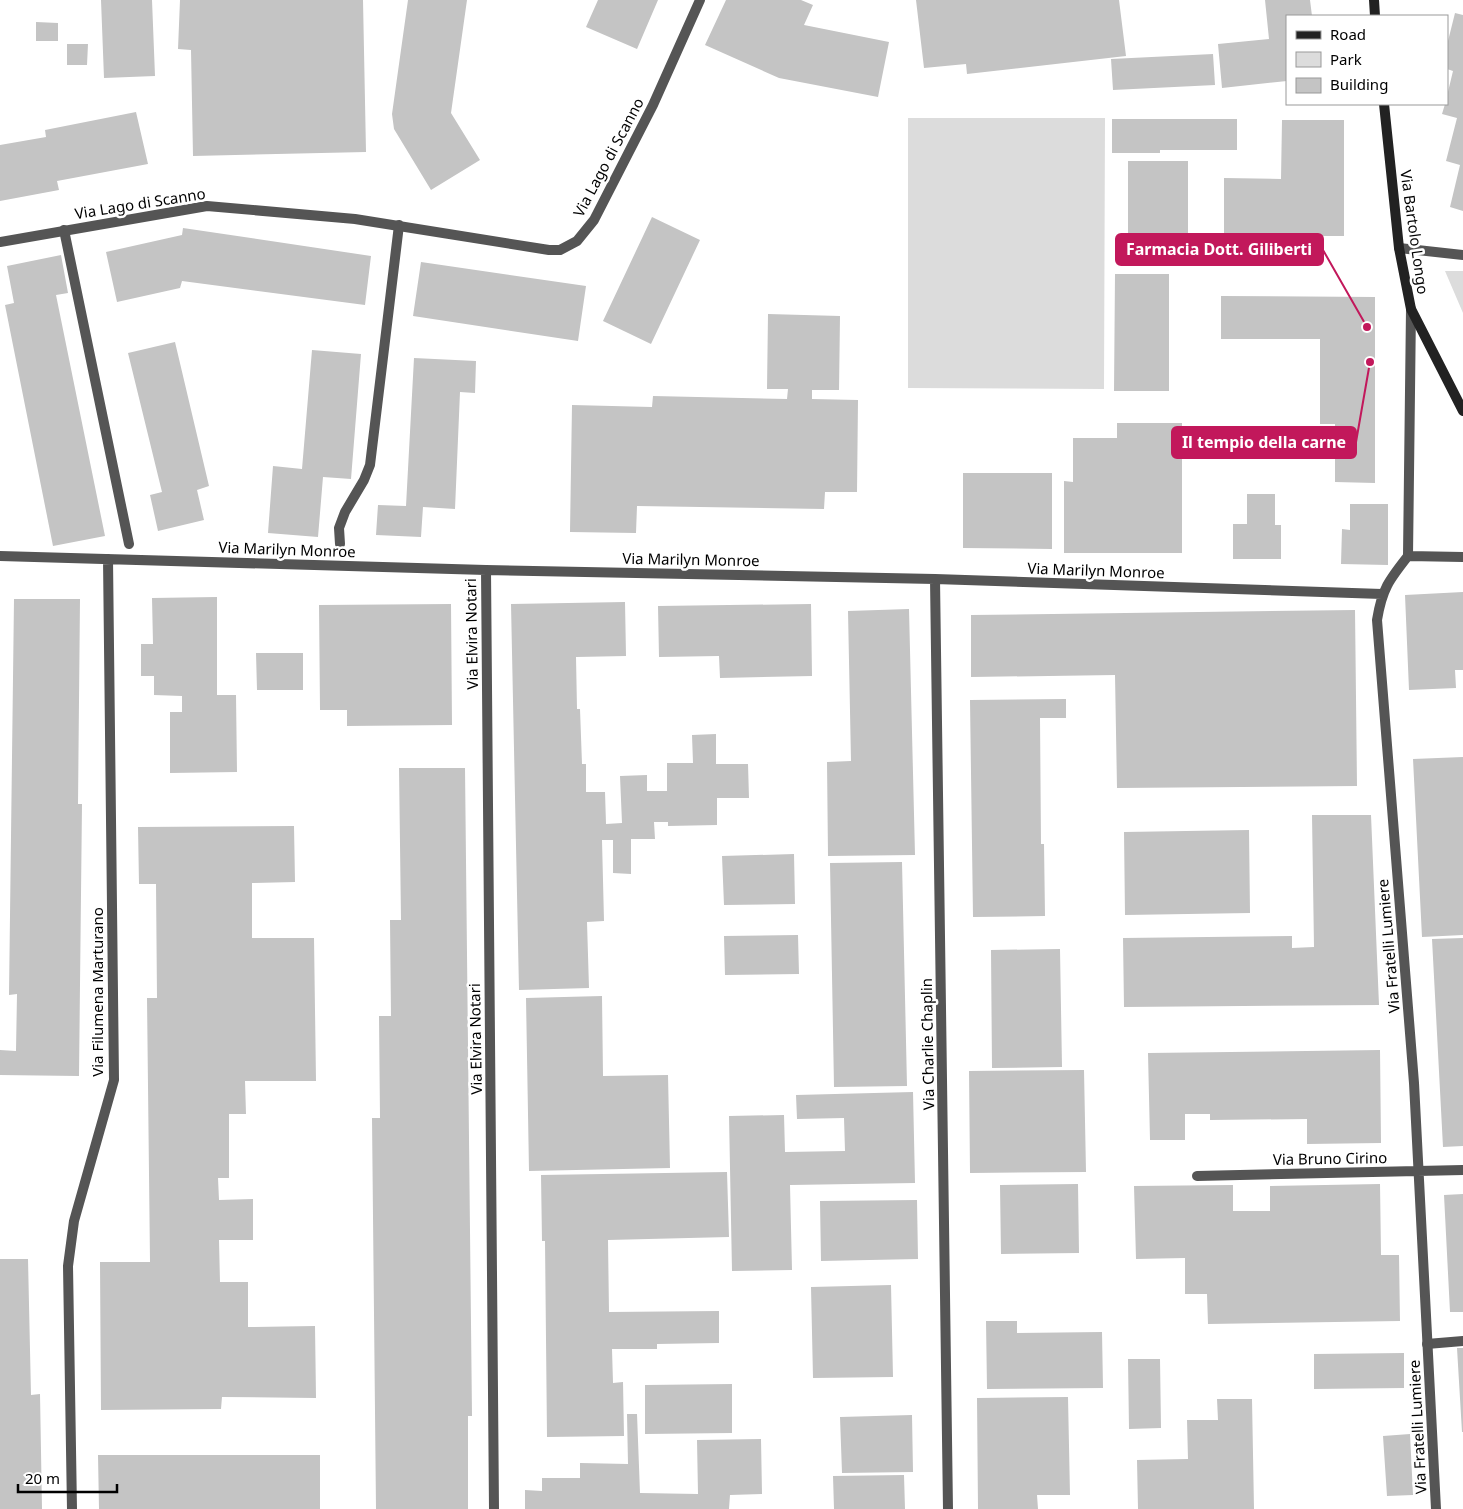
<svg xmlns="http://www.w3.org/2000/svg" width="1463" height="1509" font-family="'Noto Sans',sans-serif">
  <rect width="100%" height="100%" fill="#fff"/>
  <path fill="#dcdcdc" d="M908,118h197l-1,271 -196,-1z
    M1445,271h18v42z"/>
  <path fill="#c4c4c4" d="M101,0h51l3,76 -51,2z
    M180,0h183l3,152 -173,4 -2,-106 -13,-1z
    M408,0h59l-16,113 29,47 -49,30 -37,-61 -2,-15z
    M598,0h60l-21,49 -51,-22z
    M726,0h75l12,5 -9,20 85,17 -11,55 -99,-19 -74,-33z
    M916,0h203l7,56 -159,18 -1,-10 -42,4z
    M1265,0h45l2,16h-25v65l-65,7 -4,-44 51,-5z
    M1455,13l8,2v196l-13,-4 10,-42 -14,-4 11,-43 -15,-4 3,-10h2v-8l6,-25 -6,-2v-24z
    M36,22l22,1v18h-22z
    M67,44h21l-1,21h-20z
    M1213,54l2,31 -102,5 -2,-31z
    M136,112l12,52 -91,17 2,9 -59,11v-56l46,-8 -1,-7z
    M1112,119h125v31h-77v3h-48z
    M1282,120h62v116h-120v-58l57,1z
    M1128,161h60v74h-60z
    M652,217l48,23 -49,104 -48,-23z
    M183,228l188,28 -6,49 -183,-24 -2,7 -63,14 -11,-50 76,-17z
    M61,255l7,38 -12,2 49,241 -52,10 -48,-241 9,-2 -7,-37z
    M421,262l165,24 -8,55 -165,-25z
    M1115,274h54v117h-55z
    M1221,296l154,1v186l-40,-1v-58h-15v-85h-99z
    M768,314l72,2 -1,74h-27v9l46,1 -1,92h-32l-1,17 -187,-3 -1,27 -66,-1 2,-127 80,2 1,-11 134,3 1,-10h-21z
    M175,342l34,144 -12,4 7,30 -46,11 -8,-36 12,-3 -34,-139z
    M312,350l49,4 -10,125 -28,-2 -5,60 -50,-4 5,-67 29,3z
    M414,358l62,3 -1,32 -15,-1 -5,117 -32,-2 -2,30 -45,-2 2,-30 28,1z
    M1117,423h65v130h-118v-72l9,1v-44h44z
    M963,473h89v76l-89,-1z
    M1247,494h28v31h6v34h-48v-35h14z
    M1350,504h38v61l-47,-1 1,-35 8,1z
    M1463,592v78h-8l1,18 -47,2 -4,-95z
    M217,597v98h19l1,77 -67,1v-61h12v-16l-28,-1v-19h-13v-32h12l-1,-46z
    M14,599h66l-2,205h4l-3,272 -79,-1v-25l16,1 1,-57 -8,1z
    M625,602l1,54 -50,1 1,52h3l2,55h4v28h19l1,32 16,-1 -2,-47 27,-1v16h20v-28h26l-1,-28 24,-1v30h32l1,34h-32v27l-49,1v-4h-14l1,17h-24v35l-18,-1v-33h-11l2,81 -17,1 2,66 -70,2 -8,-386z
    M451,604l1,121 -105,1v-16h-27l-1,-105z
    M811,604l1,72 -92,2 -1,-22 -60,1 -1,-51z
    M909,609l6,246 -87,1 -1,-94 24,-1 -3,-150z
    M1355,610l2,176 -240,2 -2,-113 -144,2v-62z
    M256,653h47v37h-46z
    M1066,699v19h-26l1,126h3l1,72 -72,1 -3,-217z
    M1463,757v178l-41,2 -9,-178z
    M399,768h66l7,648h-4v93h-92l-4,-391h8l-1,-102h12l-1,-96h11z
    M1312,815h59l8,190 -255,2 -1,-69 169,-2v12l22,-1z
    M294,826l1,56 -43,1v55h62l2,143h-71l1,33h-17v64h-11l1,22 34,-1v41h-34l1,42h28v45l67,-1 1,72 -94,-1 -1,12 -120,1 -1,-148h50l-3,-264h10l-1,-114h-17l-1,-57z
    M1249,830l1,83 -125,2 -1,-83z
    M794,854l1,50 -71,1 -2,-49z
    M902,862l5,224 -73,1 -4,-224z
    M798,935l1,39 -74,1 -1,-39z
    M1463,938v208l-20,1 -11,-208z
    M1060,949l2,118 -70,1 -1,-118z
    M602,996l1,80 65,-1 2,93 -141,3 -3,-173z
    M1380,1050l1,93 -74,1v-25l-97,1v-6h-25v26h-35l-2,-87z
    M1084,1070l2,102 -116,1 -1,-102z
    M913,1092l2,91 -125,2 2,85 -60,1 -3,-155 55,-1 1,37 60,-1 -1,-33 -47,1 -1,-24z
    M727,1172l2,65 -121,3 1,72 110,-1v32l-62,1v5h-45l1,34 10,-1 1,54 -77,1 -2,-196h-3l-1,-66z
    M1078,1184l1,69 -78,1 -1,-69z
    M1380,1184l1,71h18l1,66 -192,3 -1,-30h-22v-36l-49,1 -2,-73 99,-1v26h37v-25z
    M1463,1194v118h-13l-6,-117z
    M917,1200l1,59 -97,2 -1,-60z
    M0,1259h28l3,136 9,-1 2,115h-42z
    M891,1285l2,92 -80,1 -2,-91z
    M986,1321h31v12l85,-1 1,56 -116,1z
    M1457,1348h6v84h-1z
    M1404,1353v35l-90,1v-35z
    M1128,1359h32l1,69 -32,1z
    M732,1384v49l-87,1v-49z
    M1068,1397l2,98h-33l1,14h-60l-1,-111z
    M1217,1399h35l2,110h-116l-1,-49 51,-1 -1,-39h31z
    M627,1414h10l3,79 58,1 -1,-54 64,-1 1,55 -32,1 -1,14h-204v-19l17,1v-13h38v-15l48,1z
    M912,1415l1,57 -71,1 -2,-56z
    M1410,1434l3,61 -26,1 -4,-60z
    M98,1455h222v54h-221z
    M904,1475l1,34h-71l-1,-33z"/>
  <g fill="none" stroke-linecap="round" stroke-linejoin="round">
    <path stroke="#555" stroke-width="10" d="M64,230l65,314
      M340,544l-1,-16 6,-16 19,-32 6,-15 29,-240
      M1427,1344l36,-3"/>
    <path stroke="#555" stroke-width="10" d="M0,242l207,-36 148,13 194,31h11l17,-9 17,-21 59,-115 47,-105
      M1399,248l64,7
      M1411,309l-3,247 55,1
      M0,556l486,14 449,9 447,15
      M1408,556c-19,24 -26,33 -31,64l37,463 22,426
      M486,570l8,939
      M935,579l13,930
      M1197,1176l266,-6
      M72,1509l-4,-243 6,-45 40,-141 -6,-521"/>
    <path stroke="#222" stroke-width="10" d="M1374,0l1,16
      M1384,104l15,144 12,61 52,102"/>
  </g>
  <g text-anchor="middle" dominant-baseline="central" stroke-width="5" stroke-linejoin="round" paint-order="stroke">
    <g font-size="15" fill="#000" stroke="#fff">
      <text transform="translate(608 157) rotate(-62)">Via Lago di Scanno</text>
      <text transform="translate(140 203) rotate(-9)">Via Lago di Scanno</text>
      <text transform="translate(1415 232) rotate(82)">Via Bartolo Longo</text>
      <text transform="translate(287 549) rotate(2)">Via Marilyn Monroe</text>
      <text transform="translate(691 559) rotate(1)">Via Marilyn Monroe</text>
      <text transform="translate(1096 570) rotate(2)">Via Marilyn Monroe</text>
      <text transform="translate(471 634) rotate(-91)">Via Elvira Notari</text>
      <text transform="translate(1388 946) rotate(-95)">Via Fratelli Lumiere</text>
      <text transform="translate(97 992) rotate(-90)">Via Filumena Marturano</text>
      <text transform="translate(475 1039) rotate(-91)">Via Elvira Notari</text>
      <text transform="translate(927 1044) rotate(-91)">Via Charlie Chaplin</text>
      <text transform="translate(1330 1158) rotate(-1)">Via Bruno Cirino</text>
      <text transform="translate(1417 1427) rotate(-93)">Via Fratelli Lumiere</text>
    </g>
  </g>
  <path fill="none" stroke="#c2185b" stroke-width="2" d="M1367 327L1323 250M1370 362L1356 442"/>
  <g fill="#c2185b" stroke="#fff" stroke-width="2">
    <circle cx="1367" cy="327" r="5"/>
    <circle cx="1370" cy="362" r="5"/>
  </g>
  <g fill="#c2185b" stroke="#c2185b" stroke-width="2">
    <rect x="1116" y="234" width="207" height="31" rx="5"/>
    <rect x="1172" y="427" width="184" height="31" rx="5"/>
  </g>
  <g font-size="16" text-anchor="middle" font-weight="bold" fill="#fff">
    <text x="1219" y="255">Farmacia Dott. Giliberti</text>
    <text x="1264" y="448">Il tempio della carne</text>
  </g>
  <rect x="1286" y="15" width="162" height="90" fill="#ffffff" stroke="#999999"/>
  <rect x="1296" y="31" width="25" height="8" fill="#222222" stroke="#999999"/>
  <text x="1330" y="40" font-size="15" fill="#000000">Road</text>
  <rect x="1296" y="52" width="25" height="15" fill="#dcdcdc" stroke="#999999"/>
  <text x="1330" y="65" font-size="15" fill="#000000">Park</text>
  <rect x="1296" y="78" width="25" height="15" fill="#c4c4c4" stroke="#999999"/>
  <text x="1330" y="90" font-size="15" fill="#000000">Building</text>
  <path d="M18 1484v8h99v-8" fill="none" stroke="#000000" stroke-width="2.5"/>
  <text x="25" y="1484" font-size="15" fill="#000000" stroke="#ffffff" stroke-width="4" paint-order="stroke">20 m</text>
</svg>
